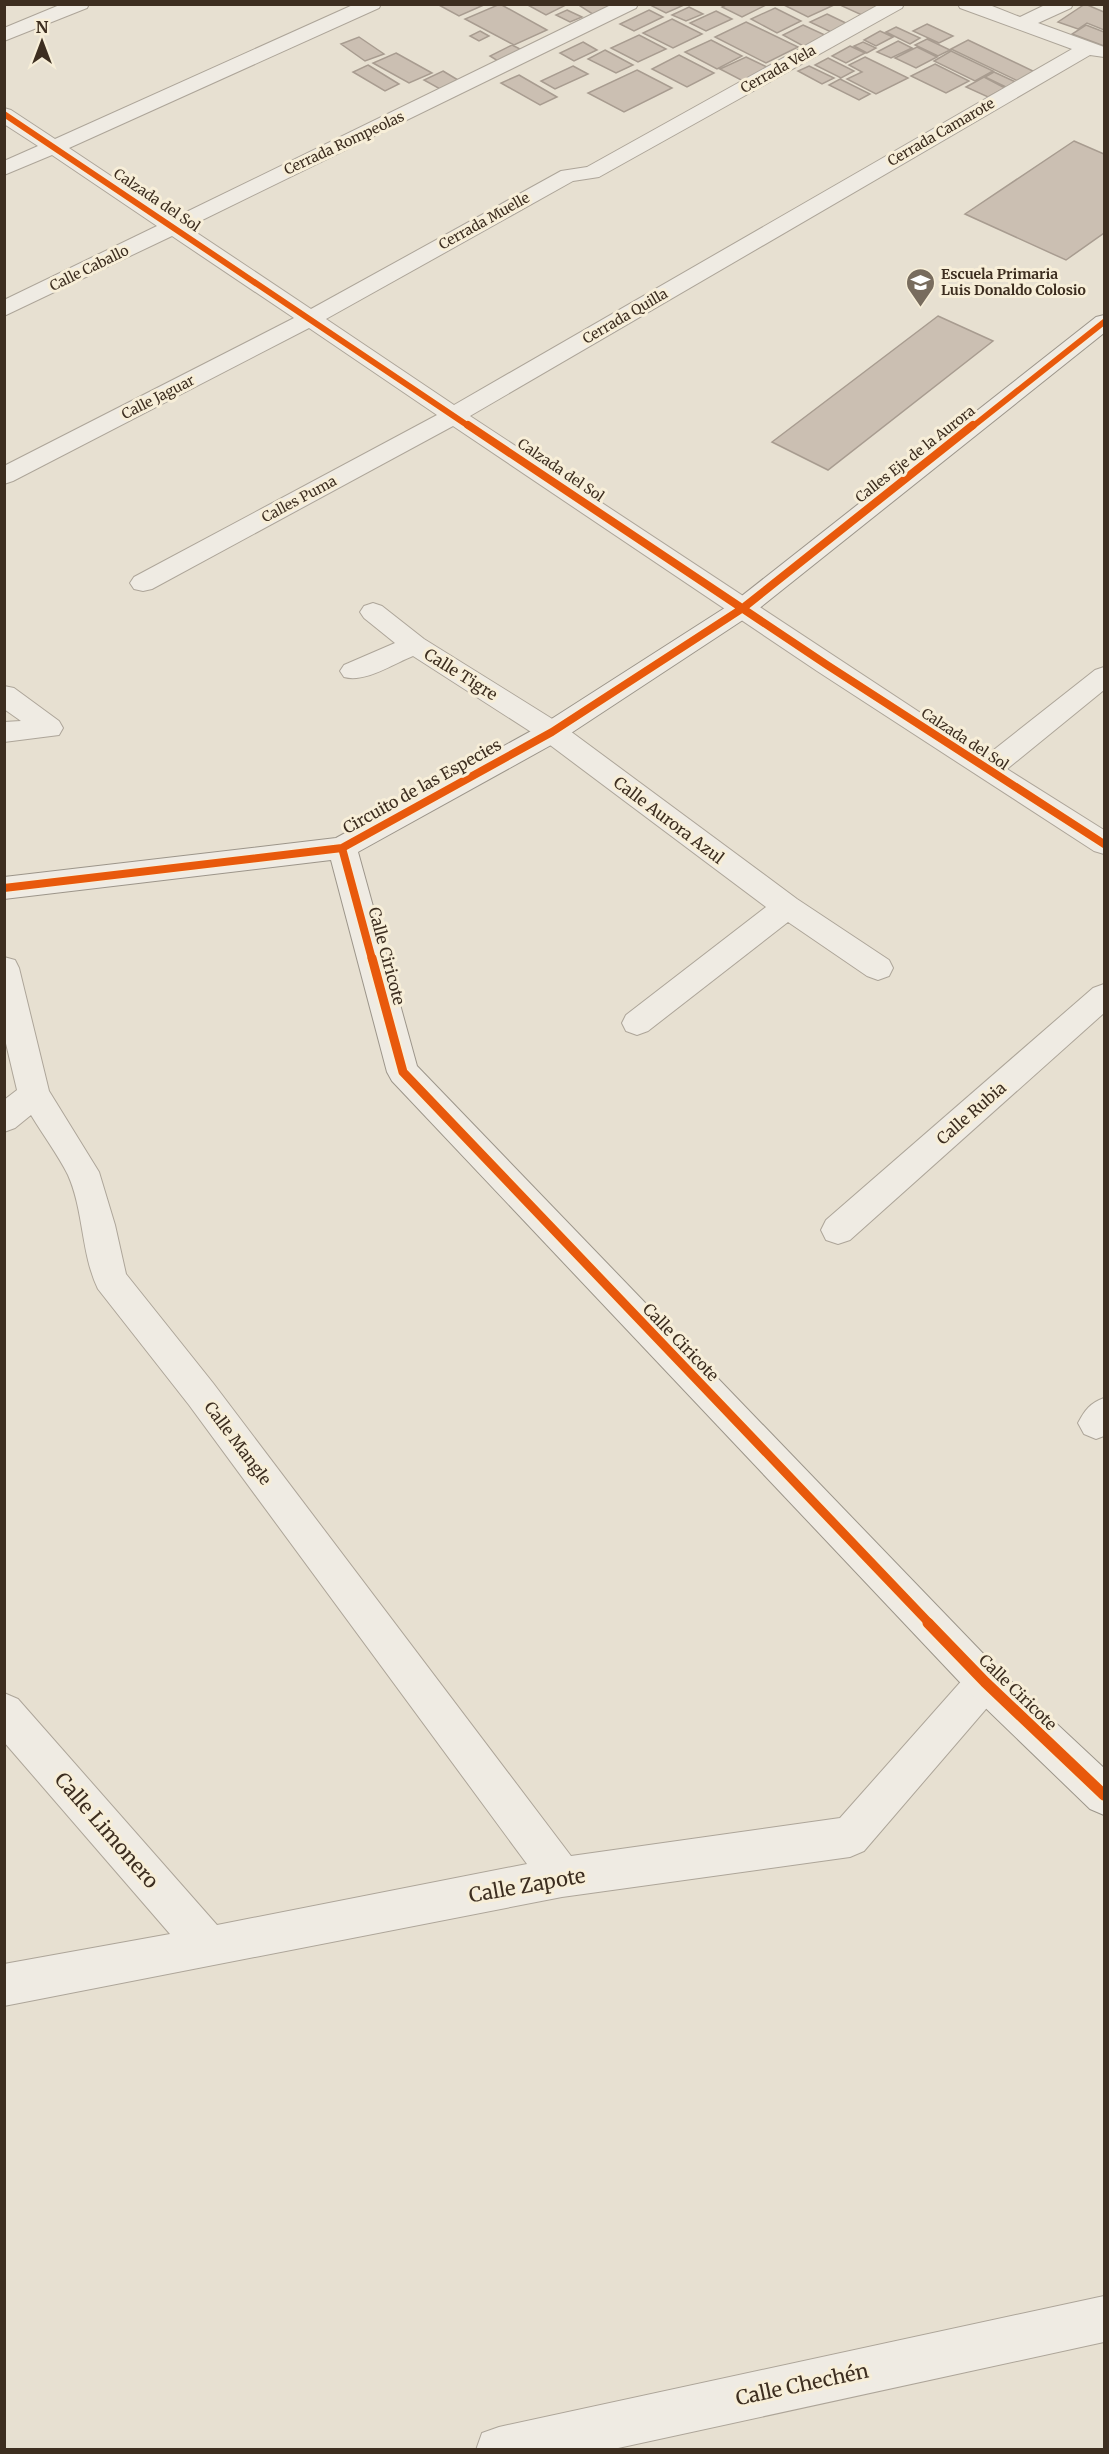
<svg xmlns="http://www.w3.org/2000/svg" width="1109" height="2454" font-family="Merriweather,serif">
  <rect width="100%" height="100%" fill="#e7e0d1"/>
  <path fill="#cbbfb2" stroke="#a89c90" stroke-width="1.5" d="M437,4h49l-27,12z
    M500,4l47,26 -33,15 -49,-26z
    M526,4h35l3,2 -18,9z
    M577,4h39l-22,11z
    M655,4h28l1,1 -18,8 -14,-7z
    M728,4h36l2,1 -24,12 -20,-10z
    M782,4h51l1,1 -26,12z
    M845,4h32l6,3 -19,9 -22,-10z
    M1085,4l19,8v18l-17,-7 -9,6 -20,-7z
    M689,7l14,7 -17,7 -14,-6z
    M775,8l26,13 -24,12 -26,-14z
    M567,10l15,7 -12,5 -14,-7z
    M649,10l14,7 -29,14 -14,-7z
    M716,11l16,8 -26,12 -16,-8z
    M827,14l23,11 -17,8 -23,-11z
    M672,19l30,15 -29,14 -30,-15z
    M746,22l52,25 -32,16 -51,-26z
    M927,24l26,12 -14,7 -26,-12z
    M803,25l24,11 -22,11 -22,-12z
    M1086,25l18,7v14l-32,-12z
    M896,27l24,11 -10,6 -24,-12z
    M480,31l9,5 -10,5 -9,-5z
    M880,31l13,6 -17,9 -12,-6z
    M639,35l27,14 -28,13 -27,-14z
    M359,37l25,17 -19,7 -24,-17z
    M927,39l23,11 -12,6 -23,-11z
    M711,40l31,16 -25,13 -32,-17z
    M968,40l67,32 -17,9 -67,-32z
    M898,41l14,7 -21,10 -14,-6z
    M583,42l14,8 -23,11 -14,-8z
    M863,42l13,6 -9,5 -13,-7z
    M512,45l12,6 -23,12 -11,-7z
    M850,46l15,7 -19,10 -14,-7z
    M917,47l20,10 -21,11 -21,-10z
    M605,50l28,15 -17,8 -28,-14z
    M951,51l42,20 -18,10 -41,-20z
    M396,53l36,20 -23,10 -36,-20z
    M679,55l35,18 -27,14 -35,-18z
    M746,57l23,11 -26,13 -23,-12z
    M865,57l43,21 -32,16 -29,-15 15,-7 -13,-7z
    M828,58l26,13 -13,7 -26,-13z
    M935,64l34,17 -23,12 -35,-17z
    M368,65l31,19 -14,7 -32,-19z
    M573,66l15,8 -33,15 -14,-8z
    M809,66l25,12 -12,6 -24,-13z
    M637,70l35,18 -48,24 -36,-19z
    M443,71l15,9 -18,9 -16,-9z
    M994,72l26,12 -10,5 -25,-12z
    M519,75l38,22 -17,8 -39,-22z
    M984,77l21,11 -17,9 -22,-10z
    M840,79l30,15 -11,6 -30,-15z
    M1074,141l30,13v79l-38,27 -101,-46z
    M938,316l55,25 -165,129 -56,-28z"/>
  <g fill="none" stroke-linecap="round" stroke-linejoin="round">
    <defs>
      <path id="street" d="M62,4h27l-2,4 -83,33v-13z
        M355,4h26l-2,4 -310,140 105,70 439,-214h25l-2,4 -448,219 123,82 250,-138 26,-4 293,-163h24l-2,4 -303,169 -26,4 -247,138 128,86 618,-356 -112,-41 -2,-4h29l33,13 27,-13h26l-2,4 -33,15 66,24v10l-14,-2 -620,361 516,340 109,-86 9,-3v23l-97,79 97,61v24l-10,-3 -277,-180 -364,-245 -301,163 -9,2 -9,-2 -4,-6 4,-6 303,-162 -128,-87 -296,153 -9,3v-18l290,-148 -122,-82 -168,80v-16l153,-74 -105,-71 -48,20v-14l34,-15 -34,-22v-16l7,2 44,29z
        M373,603l9,3 42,33 138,86 235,174 92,61 4,8 -4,8 -11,4 -11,-4 -79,-54 -140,109 -11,4 -11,-4 -4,-8 4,-8 140,-108 -224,-168 -129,-83c-20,8 -48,27 -69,21l-4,-6 4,-6 51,-22 -31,-25 -4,-6 4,-6z
        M4,686l10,2 45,33 4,7 -4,7 -55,7v-20l17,-1 -17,-12z
        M4,957l11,3 4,8 30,123 50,81 16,53 11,49 87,109 358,473 269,-38 132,-149 13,-5 13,5 6,13 -6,13 -134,156 -14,6 -288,40 -558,109v-42l166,-30 -166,-192v-49l14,6 199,226 310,-61 -338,-459 -91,-116c-17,-35 -14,-78 -30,-114 -10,-20 -25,-40 -37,-60l-16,13 -11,4v-32l13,-10 -13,-55z
        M1104,984v29l-254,227 -12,4 -12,-4 -5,-10 5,-10 267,-232z
        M1104,1398v38l-8,3 -12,-5 -6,-11c7,-13 12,-20 26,-25z
        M1104,2296v46l-495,108h-133l6,-17 17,-6z"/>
      <path id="secondary" d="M1104,315v18l-352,281 -190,125 -204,113 59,214 581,603 106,99v47l-14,-6 -118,-114 -580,-614 -5,-9 -56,-212 -327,39v-22l332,-39 206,-113 192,-123 362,-285z"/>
    </defs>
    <use href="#street" stroke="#ada599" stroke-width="2"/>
    <use href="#secondary" stroke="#9c958a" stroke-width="2"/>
    <use href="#street" fill="#efebe3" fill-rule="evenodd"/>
    <use href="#secondary" fill="#efebe3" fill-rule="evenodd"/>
    <defs>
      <path id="cycleway-far3" d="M4,114l466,313
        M972,427l132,-105"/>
      <path id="cycleway-far2" d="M468,425l359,240 277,179
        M342,848l30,111
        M4,888l338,-40 210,-116 191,-124 230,-183"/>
      <path id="cycleway-far1" d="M372,958l31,114 527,552"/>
      <path id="cycleway" d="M928,1623l57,59 119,113"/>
    </defs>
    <use href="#cycleway-far3" stroke="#f7eed8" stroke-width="8"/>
    <use href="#cycleway-far2" stroke="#f7eed8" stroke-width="10"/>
    <use href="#cycleway-far1" stroke="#f7eed8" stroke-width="13"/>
    <use href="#cycleway" stroke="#f7eed8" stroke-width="15"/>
    <use href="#cycleway-far3" stroke="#e8590c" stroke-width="6"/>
    <use href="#cycleway-far2" stroke="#e8590c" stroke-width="8"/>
    <use href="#cycleway-far1" stroke="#e8590c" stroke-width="9"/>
    <use href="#cycleway" stroke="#e8590c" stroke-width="11"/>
  </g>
  <defs>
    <symbol id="school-pin" viewBox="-11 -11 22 30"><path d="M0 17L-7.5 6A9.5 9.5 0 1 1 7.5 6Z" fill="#786c5e" stroke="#f7eed8"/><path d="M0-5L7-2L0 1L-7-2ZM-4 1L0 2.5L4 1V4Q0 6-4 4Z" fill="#fff"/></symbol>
  </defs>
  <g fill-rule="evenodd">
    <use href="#school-pin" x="904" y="266" width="33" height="45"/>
  </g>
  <g text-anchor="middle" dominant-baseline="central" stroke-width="6" stroke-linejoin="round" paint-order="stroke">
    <g font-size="14" fill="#3d2e20" stroke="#f7eed8">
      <text transform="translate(778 69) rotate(-29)">Cerrada Vela</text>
      <text transform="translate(941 132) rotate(-30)">Cerrada Camarote</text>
      <text transform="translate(344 143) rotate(-25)">Cerrada Rompeolas</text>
      <text transform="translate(157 200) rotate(34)">Calzada del Sol</text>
      <text transform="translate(484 221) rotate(-29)">Cerrada Muelle</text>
      <text transform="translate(89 268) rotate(-26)">Calle Caballo</text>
      <text transform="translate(625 316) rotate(-30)">Cerrada Quilla</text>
      <text transform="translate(158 397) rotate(-27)">Calle Jaguar</text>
      <text transform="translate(915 454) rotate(-38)">Calles Eje de la Aurora</text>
      <text transform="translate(561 470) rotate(34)">Calzada del Sol</text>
      <text transform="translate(299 499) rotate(-28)">Calles Puma</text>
      <text transform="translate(965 739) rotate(33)">Calzada del Sol</text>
    </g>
    <g font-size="14" font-weight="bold" fill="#3d2e20" stroke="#f7eed8" text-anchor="start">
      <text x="941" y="274">Escuela Primaria<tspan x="941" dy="16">Luis Donaldo Colosio</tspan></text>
    </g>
    <g font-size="16" fill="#3d2e20" stroke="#f7eed8">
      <text transform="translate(461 674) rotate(32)">Calle Tigre</text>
      <text transform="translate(422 786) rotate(-29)">Circuito de las Especies</text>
      <text transform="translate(669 820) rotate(37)">Calle Aurora Azul</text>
      <text transform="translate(387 956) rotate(75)">Calle Ciricote</text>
      <text transform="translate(971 1113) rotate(-41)">Calle Rubia</text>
      <text transform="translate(681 1342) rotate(46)">Calle Ciricote</text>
      <text transform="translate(238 1443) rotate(53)">Calle Mangle</text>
      <text transform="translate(1018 1692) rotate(44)">Calle Ciricote</text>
    </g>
    <g font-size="20" fill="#3d2e20" stroke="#f7eed8">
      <text transform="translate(107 1830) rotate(49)">Calle Limonero</text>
      <text transform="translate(527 1885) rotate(-10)">Calle Zapote</text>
      <text transform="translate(802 2384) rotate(-12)">Calle Chechén</text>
    </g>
  </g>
  <rect width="1109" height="2454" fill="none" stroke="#3d2e20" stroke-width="12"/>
  <g transform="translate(42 42)" stroke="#f7eed8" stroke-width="4.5" paint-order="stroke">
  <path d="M0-4.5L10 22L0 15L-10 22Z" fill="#3d2e20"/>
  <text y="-9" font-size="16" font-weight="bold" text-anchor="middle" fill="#3d2e20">N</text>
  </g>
</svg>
